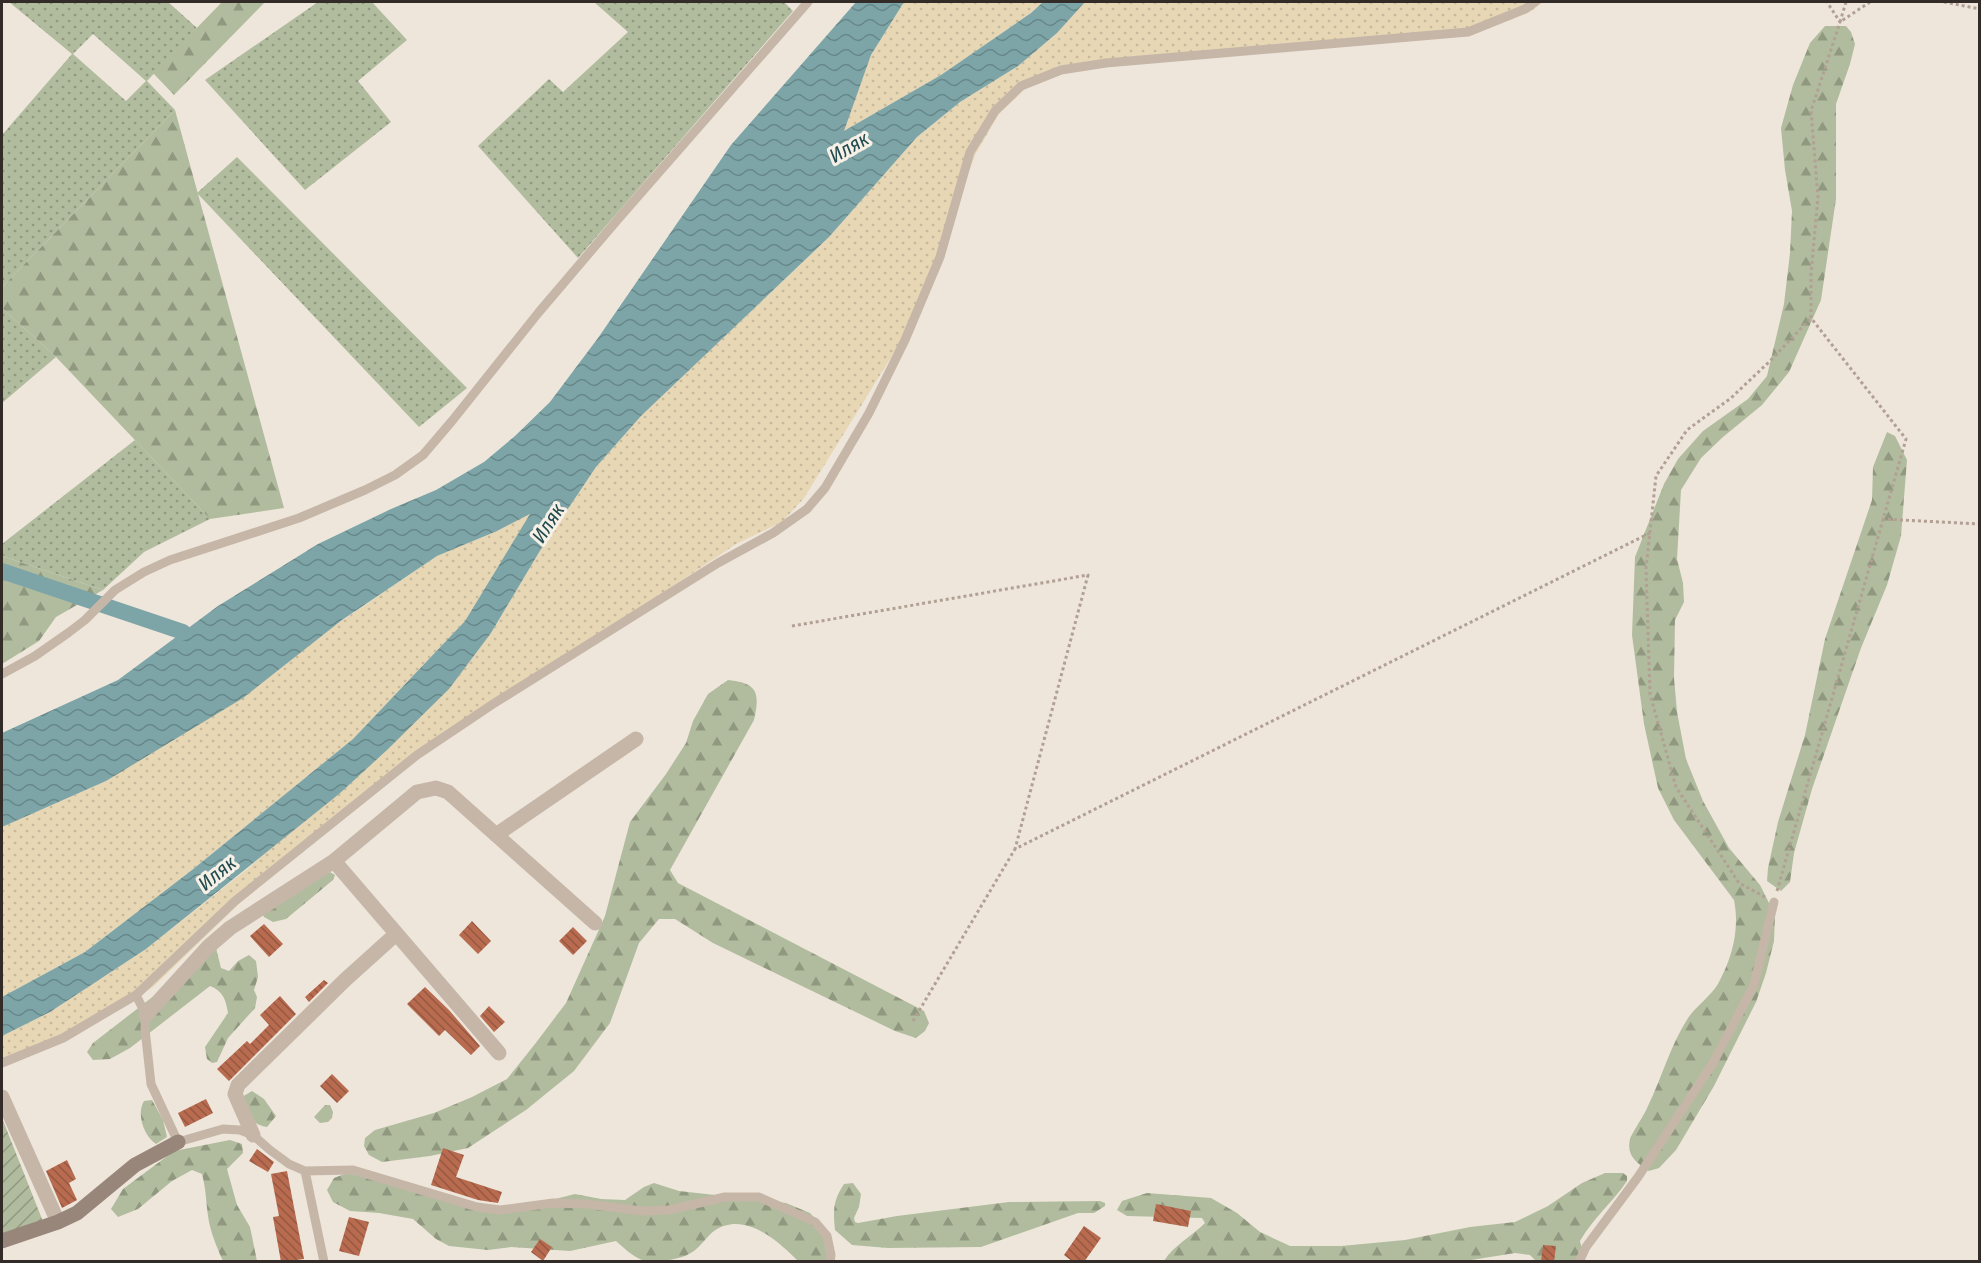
<svg xmlns="http://www.w3.org/2000/svg" width="1981" height="1263" font-family="'Fira Sans Condensed',sans-serif">
  <defs>
    <pattern id="grass-dots" width="8" height="8" patternUnits="userSpaceOnUse" patternTransform="scale(1.5)"><rect width="8" height="8" fill="#b0bc9d"/><path d="M2 2h.1M6 6h.1" fill="none" stroke="#909980" stroke-width="1.8" stroke-linecap="round"/></pattern>
    <pattern id="forest-firs" width="22" height="20" patternUnits="userSpaceOnUse" patternTransform="scale(1.5)"><rect width="22" height="20" fill="#b0bc9d"/><path d="M5 1l3.5 6h-7zM16 11l3.5 6h-7z" fill="#909980"/></pattern>
    <pattern id="sand-dots" width="8" height="8" patternUnits="userSpaceOnUse" patternTransform="scale(1.5)"><rect width="8" height="8" fill="#e7d7b5"/><path d="M2 2h.1M6 6h.1" fill="none" stroke="#c7b99c" stroke-width="1.8" stroke-linecap="round"/></pattern>
    <pattern id="garden-furrows" width="10" height="10" patternUnits="userSpaceOnUse" patternTransform="scale(1.5)"><rect width="10" height="10" fill="#b0bc9d"/><path d="M-1 1l2-2M0 10L10 0M9 11l2-2" fill="none" stroke="#909980"/></pattern>
    <pattern id="water-waves" width="16" height="10" patternUnits="userSpaceOnUse" patternTransform="scale(1.5)"><rect width="16" height="10" fill="#7da5a8"/><path d="M0 5q4-4 8 0t8 0" fill="none" stroke="#678789"/></pattern>
    <pattern id="building-back-hatch" width="6" height="6" patternUnits="userSpaceOnUse" patternTransform="scale(1.5)"><rect width="6" height="6" fill="#b86b4f"/><path d="M-1 5l2 2M0 0l6 6M5-1l2 2" fill="none" stroke="#965842"/></pattern>
  </defs>
  <rect width="100%" height="100%" fill="#eee6db"/>
  <path fill="url(#grass-dots)" fill-rule="evenodd" d="M9,2h159l29,26 -50,53 28,29 -173,177v-152l70,-81zM93,34l53,47 -20,20 -53,-47z
    M318,2h54l35,38 -49,41 33,41 -86,68 -100,-110z
    M594,2h190l9,9 -215,247 -100,-112 71,-67 14,13 65,-60z
    M237,157l230,231 -48,39 -222,-234z
    M2,308l54,49 -54,46z
    M135,440l75,79 -66,33 -41,38 -101,-34v-12z"/>
  <path fill="url(#forest-firs)" d="M222,2h43l-91,93 -21,-22z
    M1825,26h21l5,6 4,12 -5,20 -14,40v95l-15,101 -32,72 -27,33 -39,32 -22,21 -20,32 -4,69 6,24 1,19 -9,18 -1,58 3,34 9,47 17,42 26,47 31,37 15,30 -1,26 -8,32 -10,29 -42,84 -38,64 -17,18 -10,3c-12,-8 -23,-15 -19,-32 2,-6 15,-25 18,-33 14,-29 22,-60 40,-88 8,-12 22,-21 30,-34 14,-26 22,-54 16,-84l-60,-80 -16,-32 -14,-64 -12,-89 3,-78 29,-73 14,-25 25,-28 45,-32 19,-23 17,-72 6,-51 2,-42 -7,-41 -4,-42 12,-43 17,-42z
    M175,110l109,398 -74,11 -154,-162 -54,-49v-21z
    M1887,432l8,4 12,24 -6,76 -14,49 -26,63 -49,141 -18,64 -4,29 -9,9 -14,-10 1,-13 10,-46 27,-87 20,-96 47,-139 1,-33z
    M2,556l101,34 -47,27 -17,24 -37,23z
    M728,680c30,3 32,13 26,40l-84,150 8,13 246,128 5,12 -4,8 -9,7 -21,-7 -182,-88 -38,-24h-16l-20,24 -29,80 -36,48 -48,39 -58,38 -38,8 -48,6 -13,-7 -5,-9 1,-8 10,-8 59,-17 38,-16 35,-18 28,-35 31,-41 39,-87 25,-94 36,-48 20,-31 7,-22 15,-27z
    M330,872l5,3 -2,5 -47,39 -13,3 -9,-5 -3,-6z
    M216,948l5,20 8,3 9,-10 11,-6 7,6 2,16 -4,13 3,7 -2,11 -27,30 -11,24 -5,1 -5,-4 -2,-12 23,-34c-2,-13 -5,-22 -18,-27l-80,62 -20,11 -17,1 -6,-8 6,-9z
    M252,1091l12,8 12,17 -9,11c-17,-2 -21,-15 -25,-30z
    M152,1100l11,20 4,17 -11,7c-12,-8 -20,-30 -12,-43z
    M325,1105h5l3,7 -1,6 -4,4 -8,1 -6,-6z
    M230,1140l12,4 1,9 -16,16 10,36 13,22 7,34h-34c-6,-13 -13,-30 -15,-45 -2,-15 -2,-27 -6,-42l-10,-4 -20,11 -34,28 -20,8 -7,-8 12,-20 51,-38z
    M347,1173l161,38 67,-17 26,5 24,1 19,-13 10,-4 25,8 107,12 24,10 19,21 6,27h-37c-20,-20 -54,-51 -84,-30 -7,5 -12,14 -20,20 -12,9 -37,12 -52,9 -10,-4 -18,-12 -26,-19l-46,10 -59,-4 -23,3 -39,-4 -13,-7 -23,-20 -34,-6 -29,-2 -17,-9 -6,-12 7,-12z
    M1605,1173h18l4,3v5c-14,21 -34,37 -47,60l5,20h-49l-6,-6 -15,-2 -56,9 -295,-1c10,-16 27,-24 41,-38l-3,-5 -75,-2 -10,-6 5,-9 25,-8 64,5 26,15 23,19 30,14h51l64,-6 65,-13 45,-5 33,-16 34,-23z
    M853,1183l8,11 -2,13 -5,11 1,4 3,1 39,-7 112,-14 91,-1 5,2v3l-11,7h-16l-97,34 -93,1 -36,-3 -17,-15c-2,-20 -2,-29 9,-46z"/>
  <path fill="url(#sand-dots)" d="M904,2h139l-12,11 -90,62 -98,57 28,-77z
    M1085,2h458l-13,10 -58,23 -361,31 -46,7 -40,16 -26,25 -24,41 -59,162 -112,181 -22,24 -46,22 -344,231 -153,129 -86,83 -86,54 -65,26v-31l48,-24 96,-63 104,-82 241,-234 50,-84 55,-82 45,-51 188,-179 88,-100 43,-35 58,-36 39,-33z
    M531,513l-66,108 -112,118 -161,131 -107,82 -83,45v-170l104,-46 331,-225 60,-25z"/>
  <path fill="url(#garden-furrows)" d="M2,1118l42,106 -42,15z"/>
  <path fill="url(#water-waves)" d="M856,2h48l-33,53 -27,76 97,-56 90,-62 12,-11h42l-28,31 -39,33 -58,36 -43,35 -88,100 -188,179 -45,51 -55,82 -50,84 -42,56 -62,61 -48,44 -193,155 -96,63 -48,24v-39l83,-45 107,-82 161,-131 112,-118 65,-107 -33,17 -60,25 -95,64 -99,78 -137,83 -104,46v-94l116,-53 100,-74 100,-62 73,-35 45,-19 48,-28 31,-26 35,-34 48,-64 133,-193z"/>
  <g fill="none" stroke-linecap="round" stroke-linejoin="round">
    <path stroke="#7da5a8" stroke-width="16" d="M2,571l181,61"/>
  </g>
  <path fill="url(#building-back-hatch)" d="M472,921l19,20 -13,13 -19,-19z
    M264,924l19,20 -14,13 -19,-21z
    M573,927l14,14 -14,14 -14,-14z
    M324,980l4,3 -19,19 -4,-5z
    M425,987l24,23 31,36 -9,9 -26,-25 -6,6 -32,-32z
    M280,996l16,18 -67,67 -12,-12 30,-28 3,3 19,-19 -9,-10z
    M489,1006l16,16 -11,10 -14,-16z
    M332,1074l17,17 -12,12 -17,-17z
    M206,1099l7,14 -28,14 -7,-14z
    M443,1148l21,7 -8,22 46,15 -4,11 -20,-3 -47,-15z
    M257,1149l17,13 -6,10 -19,-11z
    M67,1160l9,19 -7,4 8,17 -15,8 -16,-37z
    M287,1171l17,88 -23,3 -8,-45 6,-1 -8,-42z
    M1156,1204l35,7 -3,16 -35,-6z
    M349,1217l20,5 -10,34 -20,-5z
    M1084,1226l17,12 -17,24h-11l-9,-7z
    M540,1239l12,8 -9,14 -12,-9z
    M1543,1245l13,1 -2,16h-13z"/>
  <g fill="none" stroke-linecap="round" stroke-linejoin="round">
    <path stroke="#b1a093" stroke-width="3" stroke-dasharray="3 3" stroke-linecap="butt" d="M1846,2l-6,20 30,-20
      M1944,2l36,7
      M1882,519l98,5
      M792,626l296,-51 -73,274
      M1777,891l129,-452 -95,-121v-44l7,-77 -7,-86 29,-89 -13,-20
      M1765,897l-26,-14 -63,-96 -26,-93 -4,-126 10,-92 31,-46 44,-32 39,-37 41,-43
      M913,1021l102,-172 635,-316"/>
    <path stroke="#c5b6a8" stroke-width="9" d="M2,674l33,-18 33,-23 17,-13 30,-30 29,-18 26,-12 129,-42 66,-28 30,-15 28,-20 29,-34 87,-109 80,-94 189,-216
      M136,995l10,20 -1,14 6,55 27,58 45,-13 17,1 13,5 17,15 19,14 16,7 48,-1 124,37 23,3 53,-7 34,1 55,7 27,-1 56,-13h34l56,25 12,14 4,19 -1,7
      M2,1063l61,-25 73,-43 99,-94 182,-146 76,-51 225,-141 55,-30 34,-24 18,-21 44,-75 36,-73 35,-83 30,-105 25,-41 26,-25 40,-16 45,-7 362,-31 57,-23 10,-7
      M305,1171l19,91
      M1579,1262l7,-15 52,-70 75,-114 41,-78 20,-83"/>
    <path stroke="#c5b6a8" stroke-width="15" d="M496,835l140,-96
      M146,1015l62,-68 22,-19 104,-67
      M499,1053l-165,-192 83,-69 19,-4 12,4 147,131
      M2,1097l56,125
      M253,1135l-18,-41 3,-9 107,-105 51,-46"/>
    <path stroke="#98867a" stroke-width="15" d="M2,1241l56,-19 19,-9 58,-48 43,-23"/>
  </g>
  <g text-anchor="middle" dominant-baseline="central" stroke-width="6" stroke-linejoin="round" paint-order="stroke">
    <g font-size="20" font-style="italic" fill="#224b4f" stroke="#f7f0e6">
      <text transform="translate(849 147) rotate(-30)">Иляк</text>
      <text transform="translate(548 523) rotate(-57)">Иляк</text>
      <text transform="translate(217 873) rotate(-39)">Иляк</text>
    </g>
  </g>
  <rect width="1981" height="1263" fill="none" stroke="#332b27" stroke-width="6"/>
</svg>
